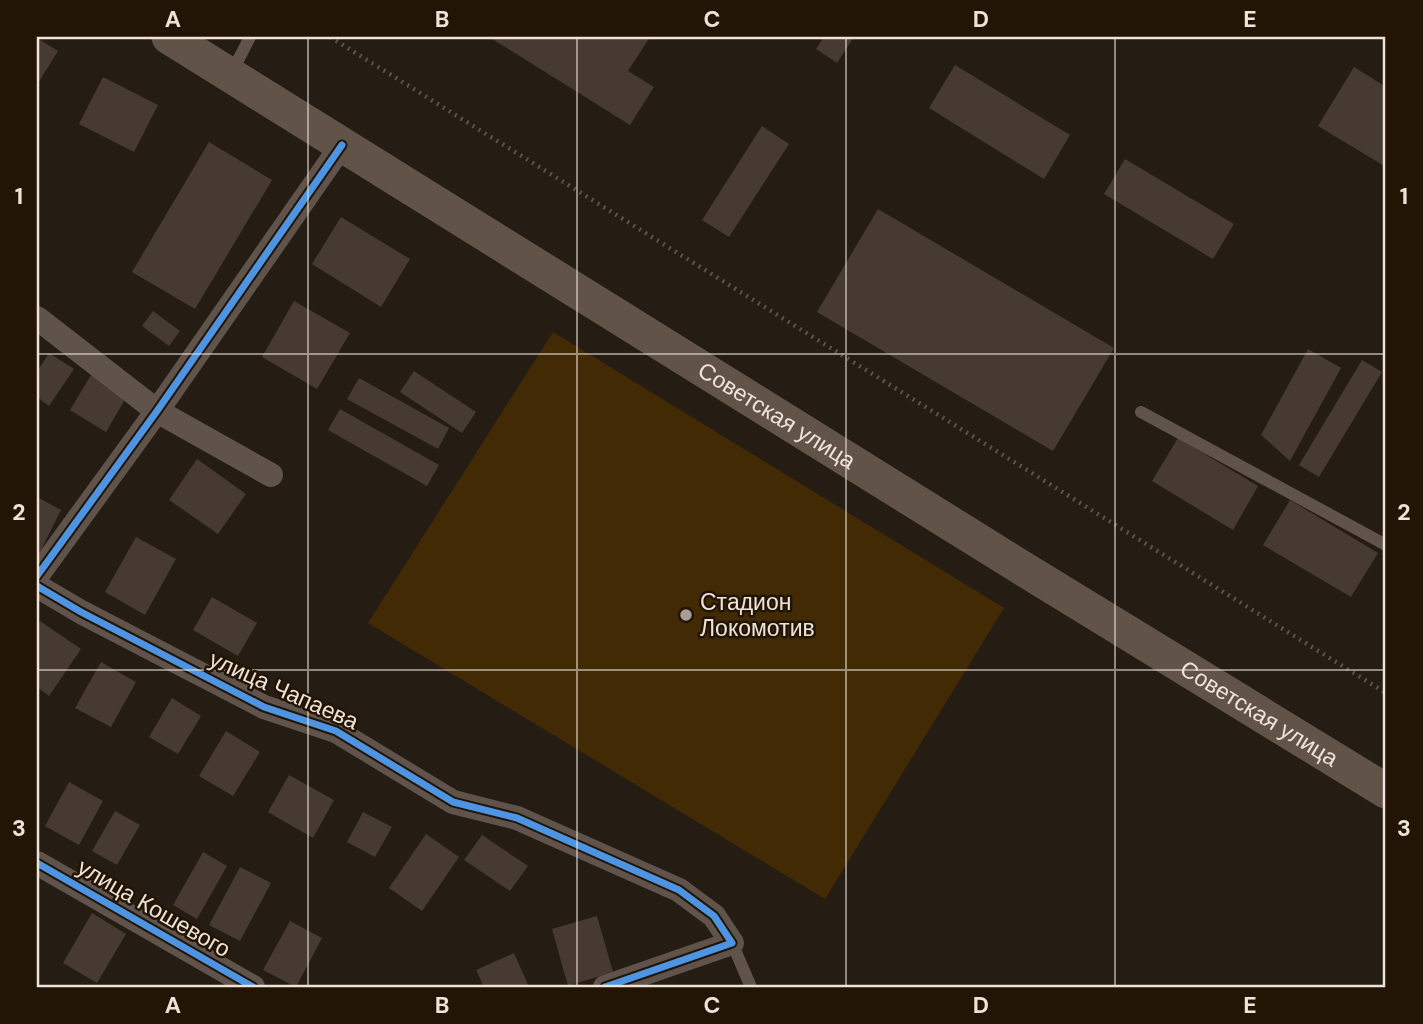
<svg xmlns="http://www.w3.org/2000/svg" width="1423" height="1024" font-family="'DM Sans',sans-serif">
  <rect width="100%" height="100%" fill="#251d14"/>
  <path fill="#422a05" d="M553,332l451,276 -179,291 -457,-276z"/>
  <path fill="#463a32" d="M489,37h161l-22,34 26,16 -24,38z
    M824,37h30l-17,26 -21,-14z
    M37,38l21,13 -21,34z
    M955,65l115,70 -26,44 -115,-71z
    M1354,67l32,20v80l-68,-41z
    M103,77l55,28 -24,47 -55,-28z
    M762,126l27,18 -60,93 -27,-17z
    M209,142l63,38 -77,129 -63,-37z
    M1125,159l109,65 -21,35 -109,-65z
    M878,209l236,139 -61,103 -236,-139z
    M341,217l69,42 -29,48 -69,-43z
    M294,301l56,32 -33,56 -55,-32z
    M153,311l27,20 -11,15 -27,-20z
    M1308,349l33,19 -51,93 -29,-26z
    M49,353l25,16 -25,37 -12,-9v-25z
    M1362,360l20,12 -63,105 -20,-12z
    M414,371l62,41 -14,21 -62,-41z
    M91,375l36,21 -21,36 -36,-22z
    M359,378l90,50 -11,21 -91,-50z
    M340,409l99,56 -12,21 -99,-56z
    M1178,438l80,48 -25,44 -81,-49z
    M197,459l49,35 -28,40 -49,-34z
    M37,497l24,13 -21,42 -3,-1z
    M1290,500l88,53 -27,44 -88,-52z
    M136,537l40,22 -31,56 -40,-23z
    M212,597l45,26 -19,33 -45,-26z
    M40,621l41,28 -32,47 -12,-9v-61z
    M101,662l35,20 -25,45 -36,-19z
    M172,698l29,18 -23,38 -29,-17z
    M226,731l34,21 -27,44 -34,-20z
    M289,775l45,25 -21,38 -45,-26z
    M69,782l34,19 -24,44 -34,-19z
    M115,811l25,14 -23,40 -25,-14z
    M363,812l29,15 -17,30 -28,-15z
    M426,834l33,23 -37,54 -33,-23z
    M482,835l46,31 -18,25 -46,-31z
    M203,852l24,14 -30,53 -24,-14z
    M240,867l31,16 -31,58 -31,-16z
    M92,913l34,21 -29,49 -34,-20z
    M597,916l16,56 -45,14 -16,-57z
    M290,921l32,17 -26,49 -33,-17z
    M514,953l15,34h-45l-8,-17z"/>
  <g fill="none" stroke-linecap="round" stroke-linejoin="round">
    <path stroke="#5b524a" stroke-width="4.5" stroke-dasharray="2 5" stroke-linecap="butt" d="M330,37l1056,656"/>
    <path stroke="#60534b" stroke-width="12" d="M232,72l18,-35
      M1141,412l245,133
      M732,943l19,44"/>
    <path stroke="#60534b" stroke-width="24" d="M37,318l120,93 114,64
      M37,576l120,-165 185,-266
      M37,586l44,26 183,95 72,24 117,71 64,16 162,72 35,26 18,27 -127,44
      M37,863l216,124"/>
    <path stroke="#615348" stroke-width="35" id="s1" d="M169,37l845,526 372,228"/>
    <defs>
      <path id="cycleway" d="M37,576l120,-165 185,-266
        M37,586l44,26 183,95 72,24 117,71 64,16 162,72 35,26 18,27 -127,44
        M37,863l216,124"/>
    </defs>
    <use href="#cycleway" stroke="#221505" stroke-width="11"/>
    <use href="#cycleway" stroke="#4d94e3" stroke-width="7"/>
  </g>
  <path fill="none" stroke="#ede3d8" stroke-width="2" stroke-opacity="0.55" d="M308,37v950M577,37v950M846,37v950M1115,37v950M37,354h1349M37,670h1349"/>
  <circle fill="#a79e93" stroke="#221505" stroke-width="2.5" cx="686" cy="615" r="7"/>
  <g text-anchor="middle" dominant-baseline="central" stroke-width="5" stroke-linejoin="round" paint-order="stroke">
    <g font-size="23" fill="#ede3d8" stroke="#221505">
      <text stroke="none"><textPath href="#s1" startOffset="716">Советская улица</textPath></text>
      <text transform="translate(284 690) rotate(24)">улица Чапаева</text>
      <text stroke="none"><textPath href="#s1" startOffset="1283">Советская улица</textPath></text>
      <text transform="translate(154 908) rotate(30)">улица Кошевого</text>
    </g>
    <g font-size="23" fill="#ede3d8" stroke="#221505" text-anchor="start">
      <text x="700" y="602">Стадион<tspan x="700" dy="26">Локомотив</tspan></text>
    </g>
  </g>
  <rect width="1423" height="1024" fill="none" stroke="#221505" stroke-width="77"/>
  <rect x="38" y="38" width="1346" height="948" fill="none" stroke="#ede3d8" stroke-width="2.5"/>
  <g font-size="23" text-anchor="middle" font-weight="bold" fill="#ede3d8">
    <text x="173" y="27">A</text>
    <text x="442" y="27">B</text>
    <text x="712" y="27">C</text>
    <text x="981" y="27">D</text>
    <text x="1250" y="27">E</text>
    <text x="19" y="204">1</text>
    <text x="1404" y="204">1</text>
    <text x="19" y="520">2</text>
    <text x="1404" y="520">2</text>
    <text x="19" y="836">3</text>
    <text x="1404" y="836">3</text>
    <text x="173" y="1013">A</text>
    <text x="442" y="1013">B</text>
    <text x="712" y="1013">C</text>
    <text x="981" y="1013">D</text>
    <text x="1250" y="1013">E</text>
  </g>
</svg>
